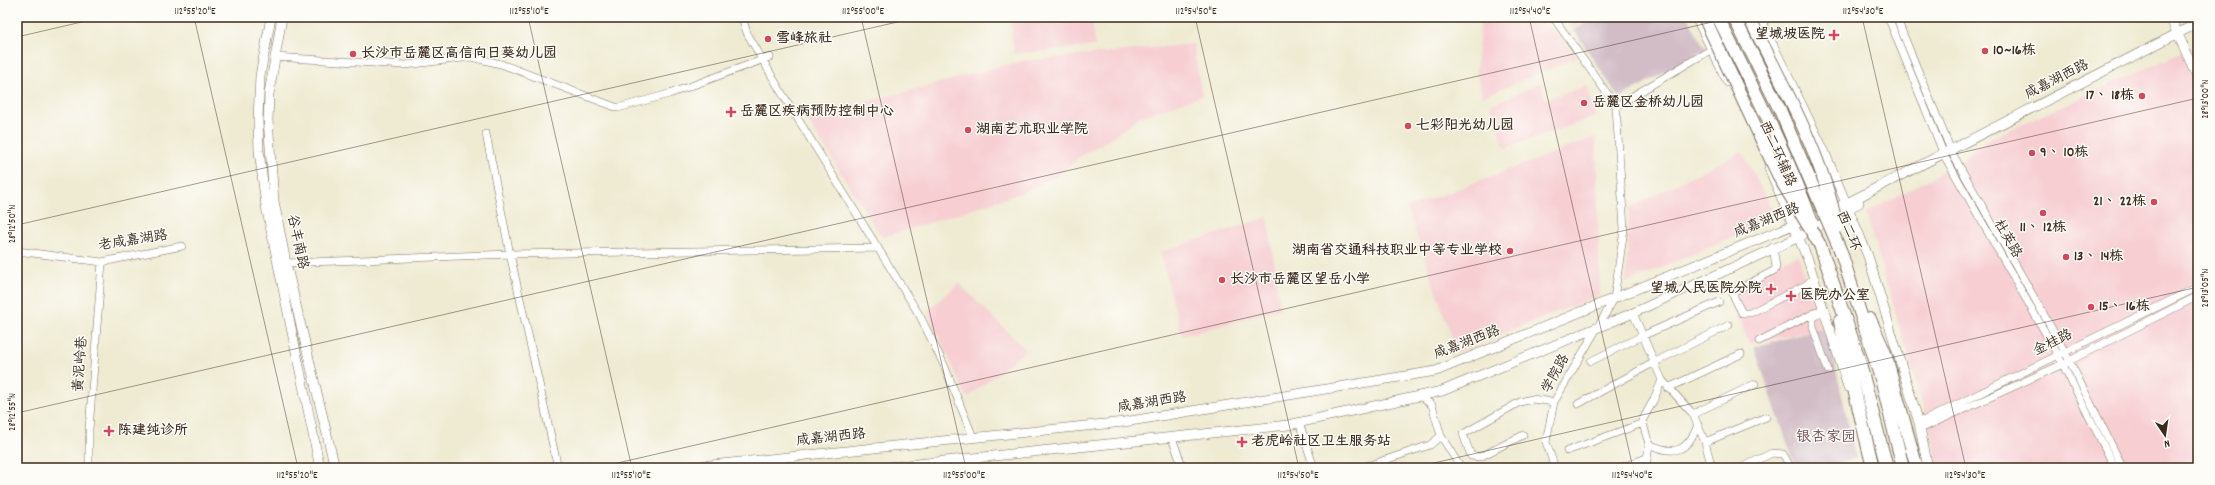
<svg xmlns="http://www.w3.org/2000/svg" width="2215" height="485" font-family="Dekko,'LXGW WenKai TC',sans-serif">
  <rect width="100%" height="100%" fill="#fdfcf7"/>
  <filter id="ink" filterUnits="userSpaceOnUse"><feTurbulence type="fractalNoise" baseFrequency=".025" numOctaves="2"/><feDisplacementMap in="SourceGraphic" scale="8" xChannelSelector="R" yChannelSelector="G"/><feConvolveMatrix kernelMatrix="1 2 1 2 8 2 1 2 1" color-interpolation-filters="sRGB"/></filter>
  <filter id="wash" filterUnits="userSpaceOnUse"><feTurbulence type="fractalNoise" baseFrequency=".012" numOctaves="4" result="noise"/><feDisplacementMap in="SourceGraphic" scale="16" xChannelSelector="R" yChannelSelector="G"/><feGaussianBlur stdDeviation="0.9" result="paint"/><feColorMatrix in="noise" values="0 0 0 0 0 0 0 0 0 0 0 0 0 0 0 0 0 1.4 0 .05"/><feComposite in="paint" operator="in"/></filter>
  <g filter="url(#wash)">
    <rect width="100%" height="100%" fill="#efebd3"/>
    <path fill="#f7cfd3" d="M1010,17h82l3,29 -81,8z
      M1481,17h61l35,40 -95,40 -6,-27z
      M1564,17h32l-23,12z
      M1193,44l9,52 -63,21 -32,24 -27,15 -24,21 -35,16 -139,45 -76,-120 215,-57z
      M2198,45v423h-260l-5,-27 -67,-228 92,-49 25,-22z
      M1541,83l4,16 43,-13 7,31 -90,31 -15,-43z
      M1596,137l4,158 -143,57 -50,-144z
      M1742,151l34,67 -150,65 3,-75z
      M1268,217l12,92 -98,27 -22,-84z
      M1798,255l23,74 -72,15 -22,-60z
      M959,283l67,67 -59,48 -40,-87z"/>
    <path fill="#d2bdc7" d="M1597,17h90l19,32 -87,49 -45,-68z
      M1821,329l9,14 26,115 -27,10h-33l-42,-121z"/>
  </g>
  <g filter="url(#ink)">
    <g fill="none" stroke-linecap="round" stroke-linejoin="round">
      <defs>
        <path id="street" d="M742,17l5,16 33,57 140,226 24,49 29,72
          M1553,17l63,89
          M1888,17l57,140 113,198 57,113
          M1896,17l56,136 113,199 58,116
          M1761,21l8,-4
          M274,57l131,8 66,-8 30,7 117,44 51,-14 101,-37
          M486,134l24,120 48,214
          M1773,247l3,20 -1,3 -40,21 -2,4 9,18h8l56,-28 8,-7
          M17,251l85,11 80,-16
          M286,263l224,-9 368,-6
          M1820,312l-7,6v9l15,43
          M1633,313l29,67 31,34 12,28 7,26
          M1759,341l65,-33
          M1591,361l51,-25 77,-34
          M1662,380l-9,21 -11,20 7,23c26,12 38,8 49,-19
          M1668,388l73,-34
          M1420,396l12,9 9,31 20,32
          M1578,404l75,-41 76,-38
          M1693,414l62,-30
          M1299,422l15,46
          M1919,423l279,-136
          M1920,429l143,-65 135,-68
          M1523,435l-43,22 -9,-1 -8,-22 57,-32 12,-3 22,3
          M1172,438l11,30
          M1705,442l61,-25
          M1567,451l76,-28
          M89,468v-39l13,-167
          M1361,468l69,-23 11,-9
          M1555,468l-9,-26 8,-40 60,-103 10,-70 -8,-123 96,-57
          M1620,468l26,-10
          M1646,468l3,-24
          M1741,468l31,-15 11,1 8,14"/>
        <path id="secondary" d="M271,17l-11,59 -2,43 1,32 7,55 54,262
          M282,17l-13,77 -1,26 6,81 12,62 49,205
          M1696,17l32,65
          M1759,17l66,136 43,103 51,167 9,45
          M2170,17l28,61
          M1769,168l39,92 40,127
          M682,468l442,-46 312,-51 411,-168 351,-180
          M879,468l409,-43 154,-34 191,-78 166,-76 60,-34"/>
        <path id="highway" d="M1820,245l38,111 29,112
          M1841,252l41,130 21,86
          M1870,319l15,34 32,115
          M1840,321l7,39 26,108"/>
      </defs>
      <use href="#street" stroke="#7a6e5d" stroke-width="8"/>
      <use href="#secondary" stroke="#7a6e5d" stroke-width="10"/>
      <use href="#highway" stroke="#7a6e5d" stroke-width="14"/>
      <use href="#street" stroke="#fff" stroke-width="7"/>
      <use href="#secondary" stroke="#fff" stroke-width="9"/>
      <use href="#highway" stroke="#fff" stroke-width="12"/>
      <defs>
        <path id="highway-bridge" d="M1704,17l76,162 40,66
          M1718,17c33,68 69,135 94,206
          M1734,17l46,93 61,142
          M1749,17c33,67 73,136 88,210"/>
      </defs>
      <use href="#highway-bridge" stroke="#7a6e5d" stroke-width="14" stroke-linecap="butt"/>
      <use href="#highway-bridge" stroke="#fff" stroke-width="12"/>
    </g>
  </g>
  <path fill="none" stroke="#3b2a1e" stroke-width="1" stroke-opacity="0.45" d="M194,17l104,451M528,17l104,451M861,17l105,451M1195,17l104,451M1529,17l104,451M1862,17l104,451M2196,17l2,10M17,37l86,-20M17,225l902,-208M17,413l1717,-396M596,468l1602,-370M1412,468l786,-181"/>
  <g fill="#d1495b" stroke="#fdfcf7" stroke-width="1.5">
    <path d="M1832 29h4v4h4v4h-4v4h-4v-4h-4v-4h4z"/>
    <circle cx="768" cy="39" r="4"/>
    <circle cx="1985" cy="51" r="4"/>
    <circle cx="353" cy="54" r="4"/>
    <circle cx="2142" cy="96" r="4"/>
    <circle cx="1584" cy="103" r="4"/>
    <path d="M729 106h4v4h4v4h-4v4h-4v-4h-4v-4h4z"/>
    <circle cx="1408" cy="126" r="4"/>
    <circle cx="968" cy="130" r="4"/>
    <circle cx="2032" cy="153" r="4"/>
    <circle cx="2154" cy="202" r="4"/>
    <circle cx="2043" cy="213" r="4"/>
    <circle cx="1510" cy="251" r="4"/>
    <circle cx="2066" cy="257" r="4"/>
    <circle cx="1222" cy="280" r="4"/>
    <path d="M1769 283h4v4h4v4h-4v4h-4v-4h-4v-4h4z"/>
    <path d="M1789 290h4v4h4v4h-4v4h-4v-4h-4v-4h4z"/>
    <circle cx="2091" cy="307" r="4"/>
    <path d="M107 425h4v4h4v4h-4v4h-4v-4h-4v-4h4z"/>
    <path d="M1240 436h4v4h4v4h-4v4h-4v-4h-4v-4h4z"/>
  </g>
  <g text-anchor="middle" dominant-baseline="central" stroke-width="3" stroke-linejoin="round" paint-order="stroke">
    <g font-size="14" font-weight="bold" fill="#3b2a1e" stroke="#fdfcf7" text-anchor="start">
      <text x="1825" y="35" text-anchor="end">望城坡医院</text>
      <text x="776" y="39">雪峰旅社</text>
      <text x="1993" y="51">10~16栋</text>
      <text x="361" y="54">长沙市岳麓区高信向日葵幼儿园</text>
      <text x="2134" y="96" text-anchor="end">17、 18栋</text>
      <text x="1592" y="103">岳麓区金桥幼儿园</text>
      <text x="740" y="112">岳麓区疾病预防控制中心</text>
      <text x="1416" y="126">七彩阳光幼儿园</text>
      <text x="976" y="130">湖南艺术职业学院</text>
      <text x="2040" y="153">9、 10栋</text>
      <text x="2146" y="202" text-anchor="end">21、 22栋</text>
      <text x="2043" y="228" text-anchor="middle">11、 12栋</text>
      <text x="1502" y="251" text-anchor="end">湖南省交通科技职业中等专业学校</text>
      <text x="2074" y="257">13、 14栋</text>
      <text x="1230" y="280">长沙市岳麓区望岳小学</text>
      <text x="1762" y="289" text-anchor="end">望城人民医院分院</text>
      <text x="1800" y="296">医院办公室</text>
      <text x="2099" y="307">15、 16栋</text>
      <text x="118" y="431">陈建纯诊所</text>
      <text x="1251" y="442">老虎岭社区卫生服务站</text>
    </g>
    <g font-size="14" fill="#3b2a1e" stroke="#fdfcf7">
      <text transform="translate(2057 80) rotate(-27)">咸嘉湖西路</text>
      <text transform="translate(1777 154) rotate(66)">西二环辅路</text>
      <text transform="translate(1767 221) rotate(-22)">咸嘉湖西路</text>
      <text transform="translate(1848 231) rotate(68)">西二环</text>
      <text transform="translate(2007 239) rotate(60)">杜英路</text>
      <text transform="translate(133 241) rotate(-9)">老咸嘉湖路</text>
      <text transform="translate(297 242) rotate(78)">谷丰南路</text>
      <text transform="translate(1467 343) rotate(-21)">咸嘉湖西路</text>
      <text transform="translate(2053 343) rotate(-26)">金桂路</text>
      <text transform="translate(81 364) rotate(-86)">黄泥岭巷</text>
      <text transform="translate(1556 374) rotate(-61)">学院路</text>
      <text transform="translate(1152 403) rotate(-9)">咸嘉湖西路</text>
      <text transform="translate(831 438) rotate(-6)">咸嘉湖西路</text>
    </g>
    <g font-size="15" fill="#72515a" stroke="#fdfcf7">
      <text x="1826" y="438">银杏家园</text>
    </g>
  </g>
  <rect width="2215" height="485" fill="none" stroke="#fdfcf7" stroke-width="44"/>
  <g transform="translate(2165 435) rotate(167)" stroke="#fdfcf7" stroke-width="3" paint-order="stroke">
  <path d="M0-3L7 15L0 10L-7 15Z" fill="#3b2a1e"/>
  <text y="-6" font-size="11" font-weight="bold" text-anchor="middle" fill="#3b2a1e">N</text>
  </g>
  <rect x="22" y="22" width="2171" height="441" fill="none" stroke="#3b2a1e" stroke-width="1.5"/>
  <g font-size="10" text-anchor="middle" fill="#3b2a1e">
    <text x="195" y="14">112°55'20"E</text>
    <text x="529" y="14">112°55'10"E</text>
    <text x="863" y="14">112°55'00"E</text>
    <text x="1196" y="14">112°54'50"E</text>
    <text x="1530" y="14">112°54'40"E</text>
    <text x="1863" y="14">112°54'30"E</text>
    <text transform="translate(2204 99) rotate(-90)" y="4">28°13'00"N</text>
    <text transform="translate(11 224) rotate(-90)" y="4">28°12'50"N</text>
    <text transform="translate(2204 288) rotate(-90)" y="4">28°13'05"N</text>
    <text transform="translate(11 412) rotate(-90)" y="4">28°12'55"N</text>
    <text x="297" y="478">112°55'20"E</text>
    <text x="631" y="478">112°55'10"E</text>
    <text x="964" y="478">112°55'00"E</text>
    <text x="1298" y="478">112°54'50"E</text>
    <text x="1632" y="478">112°54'40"E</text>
    <text x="1965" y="478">112°54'30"E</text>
  </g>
</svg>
